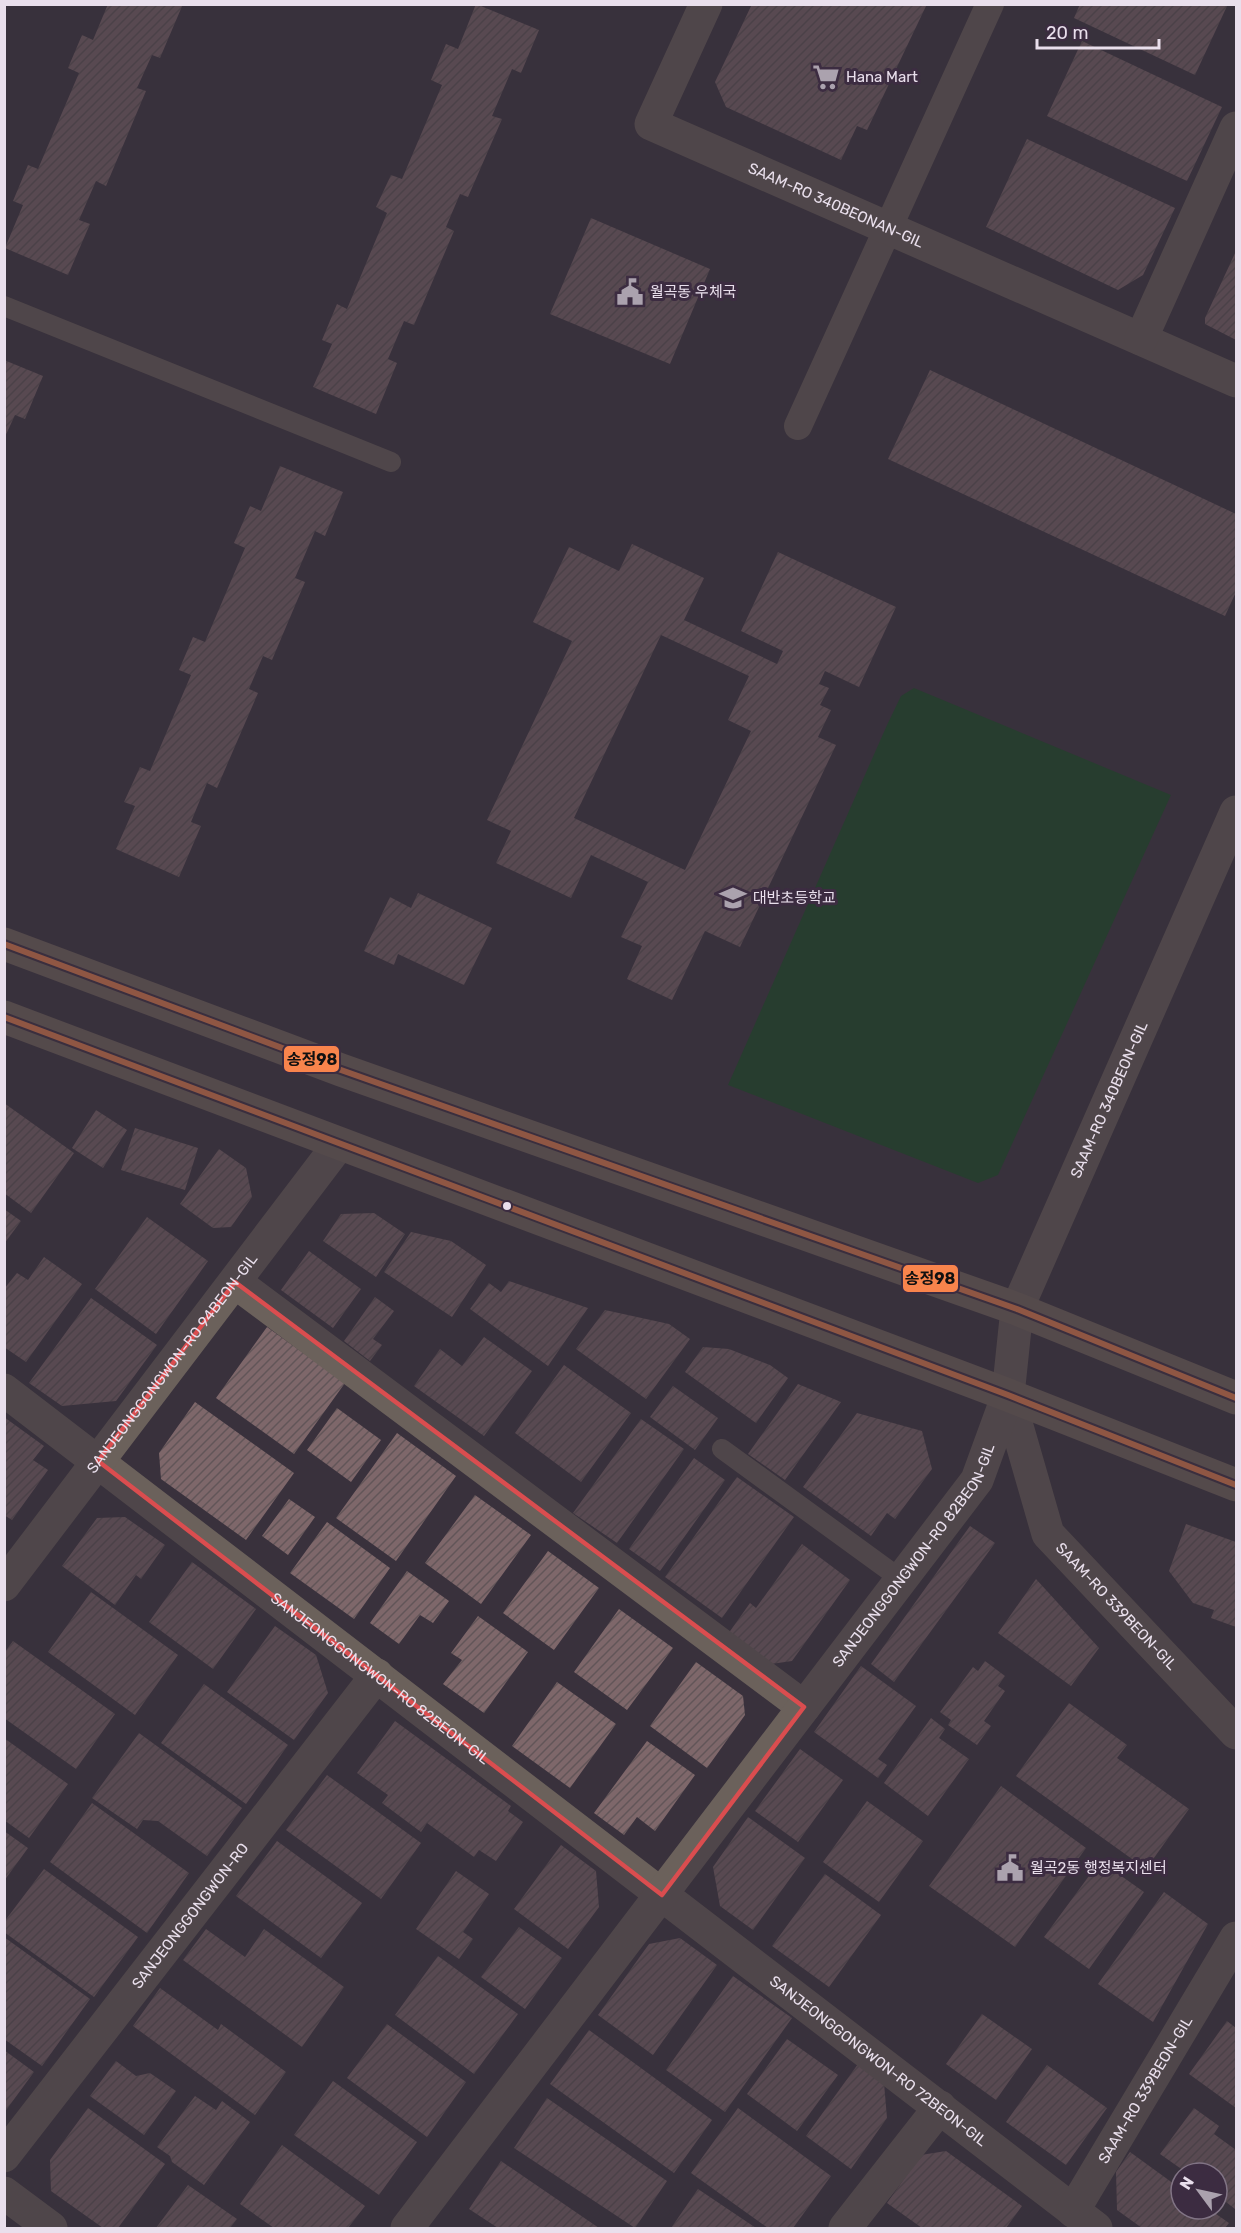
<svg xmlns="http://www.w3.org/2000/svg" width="1241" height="2233" font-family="Rubik,'Noto Sans KR',sans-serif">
  <defs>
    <pattern id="building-hatch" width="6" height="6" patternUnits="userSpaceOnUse" patternTransform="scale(1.5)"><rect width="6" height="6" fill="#7e676a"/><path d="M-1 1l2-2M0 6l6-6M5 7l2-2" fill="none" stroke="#625558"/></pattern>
  </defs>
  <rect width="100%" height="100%" fill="#39313c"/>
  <path fill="#134c20" d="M914,688l257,107 -173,380 -20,8 -250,-98 159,-360 14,-29z"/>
  <path fill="url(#building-hatch)" fill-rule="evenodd" d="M108,4h75l-23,54 -8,-3 -15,33 9,3 -40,95 -10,-5 -17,39 11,4 -22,51 -63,-27 18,-43 -10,-4 15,-36 10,4 41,-96 -11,-5 14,-33 11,5z
    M476,4l63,26 -18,43 -9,-4 -20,47 10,3 -34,78 -8,-3 -14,33 8,4 -40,94 -10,-4 -16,38 9,4 -21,51 -63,-27 19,-43 -10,-4 15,-36 10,5 40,-96 -11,-6 15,-32 11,4 40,-94 -11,-5 15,-36 12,5z
    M752,4h175l-60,126 -10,-4 -16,34 -115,-53 -11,-25z
    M1080,4h148l-33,71 -121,-57z
    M1082,41l140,66 -35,74 -140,-65z
    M1027,139l148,69 -32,67 -25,15 -132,-63z
    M591,218l119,51 -40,95 -120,-50z
    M1236,251v89l-31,-16v-6z
    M4,360l39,16 -18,43 -10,-4 -11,24z
    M930,370l306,144v78l-11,24 -337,-157z
    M280,466l63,26 -18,44 -10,-5 -20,47 10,4 -33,78 -9,-4 -14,33 9,4 -41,95 -10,-5 -16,39 10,4 -22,51 -63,-28 19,-43 -11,-4 16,-35 10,4 41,-96 -12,-5 14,-33 12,5 40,-94 -11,-5 16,-37 11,5z
    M632,544l72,34 -20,42 93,44 6,-13 -42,-20 37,-79 118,55 -37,80 -34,-16 -6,13 10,4 -9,17 11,5 -13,27 18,8 -96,202 -35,-16 -33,69 -45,-21 15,-33 -21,-9 27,-55 -57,-27 -20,43 -75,-35 15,-32 -24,-11 85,-179 -39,-19 36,-75 50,24zM661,635l88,41 -21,44 23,11 -66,139 -111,-52z
    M418,893l74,35 -28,57 -66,-31 -4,11 -30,-14 26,-54 21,11z
    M4,1103l70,50 -43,60 -27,-20z
    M96,1110l31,20 -24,38 -31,-20z
    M135,1128l63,20 -13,42 -64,-20z
    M219,1149l27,19 6,29 -21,30 -18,1 -33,-24z
    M4,1209l17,12 -17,23z
    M374,1213l31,21 -29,43 -53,-36 18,-27z
    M147,1217l61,44 -52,73 -61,-45z
    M411,1232l40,9 35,24 -34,52 -68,-45z
    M309,1251l52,38 -28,39 -52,-38z
    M44,1257l38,27 -56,78 -22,-15v-58l13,-16 11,7z
    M509,1281l79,27 -40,58 -78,-57 19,-26 12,9z
    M375,1297l19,14 -21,28 9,6 -12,16 -26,-20z
    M91,1298l66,47 -41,56 -54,5 -33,-23z
    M605,1310l64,14 21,15 -44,60 -70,-50z
    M267,1327l78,56 -51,71 -78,-56z
    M484,1337l48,34 -48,65 -70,-50 26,-37 22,17z
    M703,1347l26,2 41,16 18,13 -32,45 -71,-51z
    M564,1365l67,48 -50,69 -66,-49z
    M798,1384l43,18 -56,78 -37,-26z
    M673,1386l45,32 -23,32 -45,-33z
    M195,1402l99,71 -48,67 -85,-61 -2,-26z
    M337,1408l44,32 -30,42 -44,-32z
    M857,1413l65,18 10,38 -37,50 -8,-6 -16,23 -68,-49z
    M4,1417l40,29 -11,14 15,10 -36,50 -8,-5z
    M641,1419l43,30 -67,94 -44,-30z
    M397,1433l59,43 -60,85 -60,-43z
    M694,1458l31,22 -65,91 -31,-22z
    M737,1477l57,40 -72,101 -57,-41z
    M475,1495l56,40 -50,69 -56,-41z
    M289,1499l26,18 -27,38 -26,-19z
    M125,1517l40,28 -24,34 -5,-4 -21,30 -53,-39 35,-48z
    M327,1522l63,46 -36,51 -64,-46z
    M1186,1524l50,18v85l-25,-9 3,-8 -21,-7 -24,-32z
    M970,1526l25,17 -101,139 -23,-18z
    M802,1544l48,36 -58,81 -21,3 -43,-30 22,-31 6,5z
    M548,1551l51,37 -45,62 -51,-37z
    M192,1562l64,47 -43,60 -64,-47z
    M407,1571l42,30 -16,22 -13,-8 -21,29 -29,-21z
    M1036,1579l63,69 -28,38 -73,-53z
    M91,1592l87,63 -43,60 -87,-63z
    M619,1609l54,39 -46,62 -53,-38z
    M478,1616l50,36 -44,61 -41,-29 19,-24 -11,-7z
    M275,1626l41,29 12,38 -34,47 -67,-48z
    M13,1641l102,73 -39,55 -72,-51v-65z
    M985,1661l20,15 -7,10 7,5 -21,30 7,5 -14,19 -29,-20 3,-5 -11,-8 33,-45 5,4z
    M696,1662l47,34 2,19 -38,53 -57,-42z
    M861,1666l55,40 -38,53 9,6 -9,13 -64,-46z
    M557,1682l59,42 -46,64 -58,-42z
    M204,1684l84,61 -42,59 -85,-61z
    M1069,1703l58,42 -10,13 72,51 -43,60 -130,-93z
    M931,1718l14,11 -6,9 30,21 -41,57 -44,-33z
    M395,1721l116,85 -3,5 15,11 -27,39 -17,-11 -5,7 -47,-34 -6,9 -39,-29 6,-8 -31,-22z
    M139,1733l103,75 -35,48 -49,-35 -15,-1 -6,9 -45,-31z
    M4,1738l64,46 -39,54 -25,-18z
    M647,1741l48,34 -40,56 -18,-14 -13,18 -30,-22z
    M800,1749l43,31 -45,62 -43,-31z
    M327,1775l94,68 -40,56 -95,-69z
    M1001,1786l85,62 -71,99 -86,-61z
    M867,1801l56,40 -44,61 -56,-40z
    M92,1803l97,70 -42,60 -97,-71z
    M748,1817l57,41 -52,72 -33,-24 -7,-39z
    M4,1831l24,17 -24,33z
    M277,1841l85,62 -41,55 -85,-62z
    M561,1845l35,26 3,36 -31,42 -54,-40z
    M1100,1861l44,31 -55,77 -45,-32z
    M44,1869l94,68 -44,60 -90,-65v-10z
    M456,1871l33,23 -26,38 10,7 -14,20 -43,-30z
    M825,1874l56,41 -52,72 -57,-41z
    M1164,1892l44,32 -55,98 -55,-38z
    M519,1927l43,31 -37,51 -44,-32z
    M206,1929l39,28 19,-28 80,58 -42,60 -119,-87z
    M4,1937l86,62 -48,67 -38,-27z
    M680,1938l37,27 -64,90 -55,-40 51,-71z
    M438,1956l80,58 -44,60 -79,-59z
    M733,1976l59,42 -67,94 -59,-42z
    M160,1988l58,42 3,-6 65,48 -31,43 -122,-89z
    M982,2014l50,35 -36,51 -50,-36z
    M1227,2021l9,7v80l-47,-34z
    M387,2024l79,58 -39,55 -80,-59z
    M589,2030l123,90 -38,53 -124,-89z
    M787,2039l51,36 -41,56 -50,-37z
    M4,2050l30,22 -30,41z
    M116,2061l20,15 14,-3 26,18 -32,44 -54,-39z
    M858,2064l26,19 3,35 -36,51 -45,-33z
    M1047,2065l60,43 -41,57 -60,-43z
    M333,2081l84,61 -38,53 -85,-60z
    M195,2096l21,14 6,-9 28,21 -46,63 -32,-23 -2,-6 -13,-9z
    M547,2098l120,83 -32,47 -121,-80z
    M88,2108l77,56 -47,64h-15l-52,-37 -1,-31z
    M738,2108l93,68 -38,52h-25l-77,-55z
    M1194,2108l25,18 -5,8 22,16 -1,59 -18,-14v-22h-30l-27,-19z
    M282,2145l83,61 -17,22h-74l-34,-24z
    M946,2151l76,55 -16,22h-84l-35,-25 34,-48z
    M1130,2152l51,37v20h28l20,14 -4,5h-83l-25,-18 -1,-38z
    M501,2161l98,67h-101l-29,-19z
    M188,2185l49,34 -7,9h-74z
    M698,2189l58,39h-85z"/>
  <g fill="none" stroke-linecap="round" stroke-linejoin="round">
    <path stroke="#6b615b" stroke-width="20" d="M4,306l387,156
      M722,1449l180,131"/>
    <path stroke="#6b615b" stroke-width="28" d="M798,426l192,-422"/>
    <g stroke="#6b615b" stroke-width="33">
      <path id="s1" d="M706,4l-55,120 585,257"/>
      <path d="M1141,339l95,-211"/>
      <path d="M235,1282l569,425"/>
      <path id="s2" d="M4,1390l1092,838"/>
      <path id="s3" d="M1008,1395l40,139 188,199"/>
      <path id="s4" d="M4,1585l335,-441"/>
      <path id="s5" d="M4,2156l373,-481"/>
      <path d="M4,2193l47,35"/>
      <path id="s6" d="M1073,2211l163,-273"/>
      <path id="s7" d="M407,2228l570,-748 31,-85 9,-86 219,-497"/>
      <path d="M845,2228l95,-121"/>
    </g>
    <path stroke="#76685e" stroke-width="33" d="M4,944l337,126 676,239 219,89
      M4,1017l1004,378 228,90"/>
    <defs>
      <path id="bus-1" d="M4,944l337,126 676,239 219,89
        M4,1017l1004,378 228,90"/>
    </defs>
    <use href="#bus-1" stroke="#3c2c41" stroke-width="10"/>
    <use href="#bus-1" stroke="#f8844c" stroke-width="6"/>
  </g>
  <path d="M0 0H1241V2233H0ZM235,1282l569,425 -142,188 -564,-434z" fill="#39313c" fill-opacity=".55" fill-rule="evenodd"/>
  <path fill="none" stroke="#da4d4f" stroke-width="4.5" stroke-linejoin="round" d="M235,1282l569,425 -142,188 -564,-434z"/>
  <defs>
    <symbol id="supermarket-bare" viewBox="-9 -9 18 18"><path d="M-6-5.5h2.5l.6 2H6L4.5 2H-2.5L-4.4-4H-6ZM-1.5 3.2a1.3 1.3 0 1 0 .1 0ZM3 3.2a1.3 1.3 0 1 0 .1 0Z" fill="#aba2ae" stroke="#3c2c41" stroke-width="2.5" paint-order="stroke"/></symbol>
    <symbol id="civic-bare" viewBox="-9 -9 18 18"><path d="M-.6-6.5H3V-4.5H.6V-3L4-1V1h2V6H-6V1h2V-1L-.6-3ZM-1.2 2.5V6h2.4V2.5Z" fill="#aba2ae" stroke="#3c2c41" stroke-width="2.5" paint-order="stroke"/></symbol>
    <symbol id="school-bare" viewBox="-9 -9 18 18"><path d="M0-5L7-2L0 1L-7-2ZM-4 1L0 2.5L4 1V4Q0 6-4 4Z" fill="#aba2ae" stroke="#3c2c41" stroke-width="2.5" paint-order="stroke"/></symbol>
  </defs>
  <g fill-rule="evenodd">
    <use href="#supermarket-bare" x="807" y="58" width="38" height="38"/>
    <use href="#civic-bare" x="611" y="273" width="38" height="38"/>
    <use href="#school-bare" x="714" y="879" width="38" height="38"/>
    <use href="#civic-bare" x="991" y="1849" width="38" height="38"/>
  </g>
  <circle fill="#e9dfec" stroke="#3c2c41" stroke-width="2" cx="507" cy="1206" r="5"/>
  <g text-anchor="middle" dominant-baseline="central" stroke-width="6" stroke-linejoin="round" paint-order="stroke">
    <g font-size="15" fill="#e9dfec" stroke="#3c2c41" text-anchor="start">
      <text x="846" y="77">Hana Mart</text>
      <text x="650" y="292">월곡동 우체국</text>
      <text x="753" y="898">대반초등학교</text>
      <text x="1030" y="1868">월곡2동 행정복지센터</text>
    </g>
    <g font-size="15" fill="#e9dfec" stroke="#3c2c41">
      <text stroke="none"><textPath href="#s1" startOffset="334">SAAM-RO 340BEONAN-GIL</textPath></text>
      <text stroke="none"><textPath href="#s7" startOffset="1346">SAAM-RO 340BEON-GIL</textPath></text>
      <text stroke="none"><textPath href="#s4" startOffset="278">SANJEONGGONGWON-RO 94BEON-GIL</textPath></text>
      <text stroke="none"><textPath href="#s7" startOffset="843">SANJEONGGONGWON-RO 82BEON-GIL</textPath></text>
      <text stroke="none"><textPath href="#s3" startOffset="244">SAAM-RO 339BEON-GIL</textPath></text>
      <text stroke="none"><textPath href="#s2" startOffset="474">SANJEONGGONGWON-RO 82BEON-GIL</textPath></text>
      <text stroke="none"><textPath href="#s5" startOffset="304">SANJEONGGONGWON-RO</textPath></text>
      <text stroke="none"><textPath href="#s2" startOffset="1102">SANJEONGGONGWON-RO 72BEON-GIL</textPath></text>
      <text stroke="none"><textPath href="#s6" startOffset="141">SAAM-RO 339BEON-GIL</textPath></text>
    </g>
  </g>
  <g stroke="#3c2c41" stroke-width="2">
    <rect x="283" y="1045" width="57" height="28" rx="6" fill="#f8844c"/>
    <rect x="902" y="1264" width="57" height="29" rx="6" fill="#f8844c"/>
  </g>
  <g font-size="16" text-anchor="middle" font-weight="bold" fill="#111">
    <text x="312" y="1065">송정98</text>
    <text x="930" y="1284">송정98</text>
  </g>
  <rect width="1241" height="2233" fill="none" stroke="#e9dfec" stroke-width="12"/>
  <g transform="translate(1199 2191) rotate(303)"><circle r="28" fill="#3c2c41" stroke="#817485" stroke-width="1.5"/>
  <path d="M0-4.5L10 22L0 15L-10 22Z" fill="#aba2ae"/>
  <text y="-9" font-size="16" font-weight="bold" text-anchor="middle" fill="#e9dfec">N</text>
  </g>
  <path d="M1037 39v9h122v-9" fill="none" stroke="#e9dfec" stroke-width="3"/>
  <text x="1046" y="39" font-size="18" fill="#e9dfec" stroke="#3c2c41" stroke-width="4.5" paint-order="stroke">20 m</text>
</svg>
